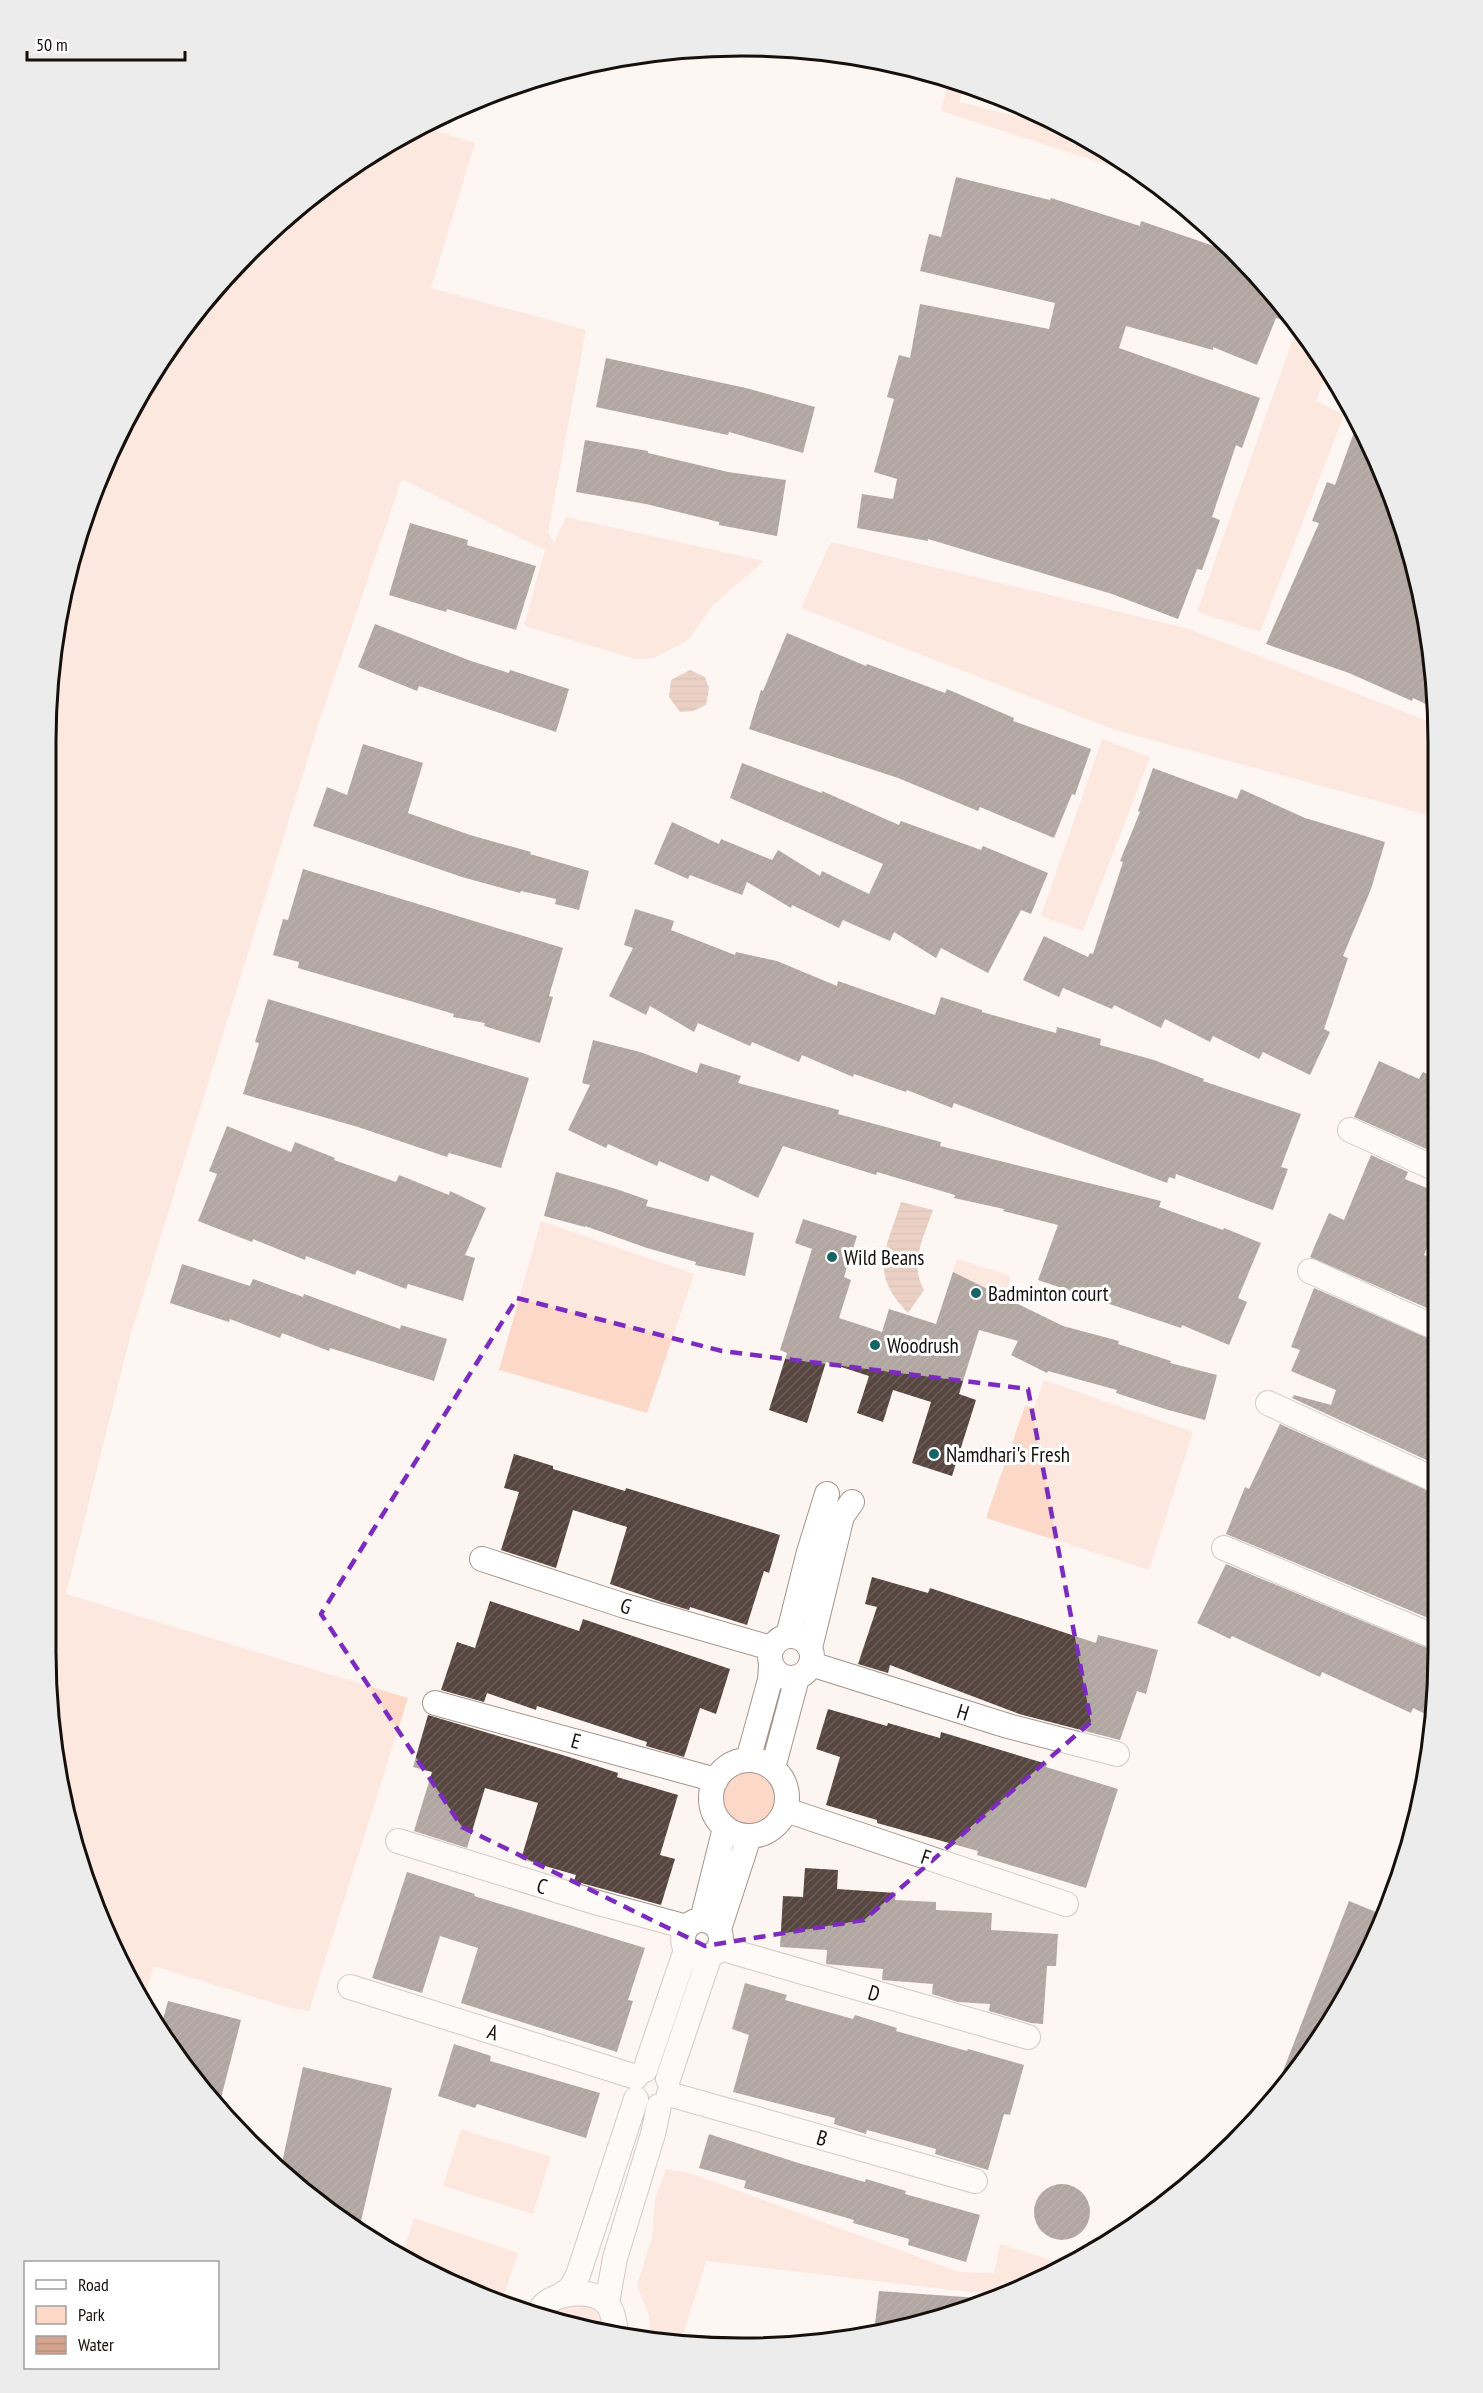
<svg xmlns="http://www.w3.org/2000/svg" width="1483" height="2393" font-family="'PT Sans Narrow',sans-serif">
  <defs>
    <pattern id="water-rules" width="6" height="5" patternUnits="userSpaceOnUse" patternTransform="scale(1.5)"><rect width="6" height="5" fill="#d5a48e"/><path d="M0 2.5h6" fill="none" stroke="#b68c79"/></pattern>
    <pattern id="building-hatch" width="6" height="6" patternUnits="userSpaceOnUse" patternTransform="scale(1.5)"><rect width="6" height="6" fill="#56463f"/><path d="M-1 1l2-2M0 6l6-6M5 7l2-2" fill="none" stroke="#6a5d57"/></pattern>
  </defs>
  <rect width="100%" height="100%" fill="#fdf5f2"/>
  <path fill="#fcd8c9" d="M949,79l14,5 -3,18 110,28 79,48 -208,-67z
    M420,126l55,17 -44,145 155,42 -38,202 6,11 12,-26 198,44 -51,44 -25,35 -34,18 -18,1 -112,-33 21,-76 -143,-71 -83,243 -189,615 -64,257 342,104 -99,313 -23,-4 -132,-41 -11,36 -26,-42 -35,-85 -31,-132v-1092l47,-176 91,-157 93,-100 111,-80z
    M1297,327l31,43 -12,31 28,14 -84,217 -63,-20z
    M831,542l355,86 250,96v93l-321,-87 -314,-122z
    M1102,739l48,18 -67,174 -42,-15z
    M541,1221l153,53 -47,139 -148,-43z
    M957,1259l54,17 -17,52 -53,-18z
    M1044,1380l149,52 -44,138 -163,-52 39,-112 9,2z
    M723 1798a27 27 0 1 1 54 0a27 27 0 1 1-54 0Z
    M461,2129l90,28 -18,57 -90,-28z
    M666,2169l24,4 269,99 35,1 6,-29 67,21 -17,11 -47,20 -297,-35 -25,81 -30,-3 -2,-24 -12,-29 15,-49 3,-37z
    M414,2218l104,35 -17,51 -68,-28 -31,-20z
    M562,2304c25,0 38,2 42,30l-58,-15z"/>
  <path fill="url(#water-rules)" d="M690,670l15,7 4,11 -3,17 -13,6 -13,1 -11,-15 2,-17z
    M901,1202l32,8c-9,26 -24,54 -9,80l-16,23c-40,-41 -22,-63 -7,-111z"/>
  <path fill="url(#building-hatch)" d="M956,177l94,23 1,-2 89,28 1,-5 93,32 31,30 30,41 -19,-6 -19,47 -44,-18v3l-87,-24 -7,22 141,50 -18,50 -6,-3 -24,72 8,3 -18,50 -5,-1 -19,50 -66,-25 -184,-55v2l-71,-13 5,-34 31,5 4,-20 -23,-7 20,-73 -7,-2 12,-42 11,3 10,-54 129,25 6,-26 -135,-32 9,-37 12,3z
    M606,358l140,30 69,19 -12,46 -74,-21 -1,3 -132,-28z
    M1357,424l57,137 4,27 -6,15 10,5 14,88v13l-23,-11 -1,3 -63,-28 -83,-29 53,-121 -7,-2 15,-39 8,3z
    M585,440l63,11v2l80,19 58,8 -9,56 -58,-11v-3l-73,-18 -70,-12z
    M410,523l58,17 -1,5 69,21 -20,64 -69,-21 -1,3 -57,-17z
    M375,624l96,37 38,12 1,-3 59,19 -13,43 -137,-46 -2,5 -59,-24z
    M787,633l79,33 1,-2 78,29 2,-4 67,29 -1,3 78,28 -16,46 -3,-1 -18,44 -74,-31 -2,4 -80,-33 -149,-49 12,-39 2,1z
    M363,744l60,19 -15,50 62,22 61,17 -1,2 59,17 -10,39 -24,-6 1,-5 -35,-8 -1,2 -58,-16 -149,-51 14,-39 20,8z
    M742,763l80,30v-2l77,34 2,-4 80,29 2,-4 65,27 -17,41 -10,-4 -33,63 -47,-25 -5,10 -42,-26 -4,9 -47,-21 -4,8 -47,-23 -1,3 -44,-26 -5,13 -52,-20 -2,4 -34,-15 18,-42 47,22 2,-5 51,21 6,-10 42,26 2,-5 47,23 14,-30 -153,-66z
    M1153,768l84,31 4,-10 64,29 80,24 -14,47 -28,67 5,2 -24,71 6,3 -20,43 -47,-23 -4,7 -46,-23 -3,6 -45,-23 -4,9 -47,-23 -2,4 -49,-21 -4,9 -36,-17 21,-44 44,21 2,-4 3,1 30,-92 -3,-1 20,-49 -2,-1z
    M303,869l260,79 -14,48 4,1 -13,46 -56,-17 1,-3 -32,-6 1,-3 -156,-46 1,-6 -26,-7 10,-36 5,1z
    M635,909l39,12 -3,9 64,25 1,-3 41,9 60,25 1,-5 97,34 6,-18 41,13v2l74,21 1,-6 44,12 -1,6 54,15 50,19 -1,2 98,33 -20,53 7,2 -15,41 -97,-36 -1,5 -6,-2 -2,6 -213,-80 -2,5 -45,-18 -1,2 -52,-18 -1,3 -51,-22 -3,7 -47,-20 -2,4 -52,-23 -4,9 -44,-26 -4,9 -37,-19 24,-48 -9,-3z
    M268,999l261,79 -28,90 -52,-15 -2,4 -89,-30 -115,-33 16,-51 -4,-1z
    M593,1040l47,12 57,21 3,-10 41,13 -3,7 101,27 -1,4 103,28 -1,4 221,55 -2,6 64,23 1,-2 37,15 -23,55 9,4 -18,43 -47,-20 -1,3 -143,-48 20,-55 -55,-14 1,-2 -50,-11 1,-3 -78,-23 -1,3 -93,-29 -25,52 -47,-23 -3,7 -49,-21 -2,5 -49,-22 -2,4 -38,-18 22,-45 -8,-2z
    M1379,1061l40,18 4,-7 12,6v64l-4,9 -77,-34z
    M227,1126l64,26 4,-10 40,16 -1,2 62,22 3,-7 50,20 1,-4 36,17 -21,47 10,3 -12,43 -55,-17 -2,5 -49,-19 -2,5 -49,-19 -1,4 -52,-21 -1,3 -54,-21 19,-47 -8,-3z
    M1371,1155l37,17 -3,7 29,12v39l-10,25 10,4v52l-124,-54 19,-44 15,7z
    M556,1172l60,17 32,11 -2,6 108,27 -9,43 -50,-11 1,-3 -49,-14 -62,-22v1l-41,-11z
    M803,1219l54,17 -13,41 7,3 -12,38 43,14 7,-23 47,15 17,-52 110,54 56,15 -1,3 53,17 -1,2 47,12 -12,45 -40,-11 -49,-16 1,-3 -69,-19 -1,2 -36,-18 7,-14 -39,-11 -20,64 17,6 -24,76 -40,-13 19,-61 -38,-12 -10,32 -26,-9 12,-37 -43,-14 -19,61 -38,-13 18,-57 -7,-3 32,-101 -17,-6z
    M182,1264l68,22 3,-7 50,18 1,-3 96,35 1,-4 46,14 -13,42 -104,-33 -1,3 -47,-18 -2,5 -50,-19 -1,3 -59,-19z
    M1314,1288l120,53 -1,122 -141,-65 2,-3 37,10 5,-15 -45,-19 9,-21 -9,-3z
    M1280,1424l153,69v127l-207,-86 19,-47 4,2z
    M514,1454l39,12v3l72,22 1,-3 154,47 -11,38 -5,-2 -17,54 -57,-18 -1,3 -27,-8 -52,-18 17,-57 -54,-17 -17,58 -55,-18 18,-58 -15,-4z
    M1226,1564l206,86v67l-19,-9 -2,5 -89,-41 -2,5 -88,-41 -2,3 -33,-16z
    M872,1577l56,16 2,-5 166,55 2,-8 60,15 -12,44 -9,-3 -17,49 -101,-26 -129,-49 -2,8 -30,-9 19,-57 -12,-3z
    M490,1601l89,30 4,-12 147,50 -14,45 -16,-6 -16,49 -38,-11 1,-4 -110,-36 -1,4 -49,-17 -3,9 -43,-12 16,-48 18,6z
    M828,1709l59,17 1,-3 52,15 1,-6 106,32 -1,3 72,22 -32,99 -109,-33 1,-4 -101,-28v-3l-51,-15 14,-48 -24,-8z
    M428,1715l141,42 49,16 -1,4 61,18 -18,60 15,4 -14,46 -87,-24 2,-6 -55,-16 17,-56 -32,-9 -21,-6 -18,60 -53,-17 18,-59 -19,-5z
    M805,1868l33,2 -1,19 59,4 -1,7 41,2v8l56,3 -1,17 67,4 -2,32h-9l-4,58 -12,-1 -42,-12 1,-7 -32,-2 -26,-8 1,-10 -51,-4 1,-11 -57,-5 1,-14 -47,-3 3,-51 20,1z
    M407,1872l68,22 -1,2 171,52 -17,52 5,1 -16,51 -156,-49 17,-55 -38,-12 -18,57 -50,-15z
    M1349,1901l37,15 -1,2 -91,157 -11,11 -5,-2z
    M745,1983l42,12 -2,5 68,19 2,-4 42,13 -1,3 71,20 1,-2 56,16 -14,50 -6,-1 -16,56 -53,-16 1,-5 -69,-19 -1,4 -32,-10 1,-6 -102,-26 16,-57 -17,-6z
    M168,2001l73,19 -22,86 -30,-31 -29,-45z
    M454,2044l37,12 -1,5 110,32 -14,45 -109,-34 -2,4 -37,-12z
    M303,2067l89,21 -33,142 -41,-26 -37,-37z
    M709,2134l86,28 70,20 1,-3 40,12 -1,3 75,21 -14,47 -58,-17 1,-6 -56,-16 1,-3 -110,-32 2,-7 -47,-13z
    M1034 2212a28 28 0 1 1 56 0a28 28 0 1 1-56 0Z
    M879,2291l114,8 -28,12 -91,21z"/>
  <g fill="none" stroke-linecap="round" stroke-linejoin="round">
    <defs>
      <path id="minor" d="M1350,1130l84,38
        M1310,1271l124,56
        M1268,1403l165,76
        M1224,1548l209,88
        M482,1559l143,47 146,42
        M770 1657a21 21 0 1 1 42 0a21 21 0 1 1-42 0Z
        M788,1636l21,-84 18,-58
        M810,1648l32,-132 10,-14
        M811,1664l197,62 109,28
        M435,1703l281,77
        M711 1798a38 38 0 1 1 76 0a38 38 0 1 1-76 0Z
        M748,1760l22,-80 1,-14
        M773,1768l24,-90
        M786,1810l280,94
        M398,1841l197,61 92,25
        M683 1939a19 19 0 1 1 38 0a19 19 0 1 1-38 0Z
        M702,1920l23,-92
        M719,1929l30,-92
        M720,1948l308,89
        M350,1987l286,90
        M645,2070l41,-120
        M668,2079l41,-121
        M669,2094l306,87
        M560,2296l11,-8 7,-13 58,-176
        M607,2303l8,-45 38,-124 6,-28
        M536,2316c3,-4 5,-9 9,-12 13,-12 50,-16 62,0 7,8 8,21 9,32"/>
    </defs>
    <use href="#minor" stroke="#a4938b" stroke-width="26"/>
    <use href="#minor" stroke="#fff" stroke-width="24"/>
  </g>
  <path d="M0 0H1483V2393H0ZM517,1298l205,53 306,38 63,333 -227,198 -159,26 -243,-119 -141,-213z" fill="#fdf5f2" fill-opacity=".55" fill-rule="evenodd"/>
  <path fill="none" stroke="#7b2cbf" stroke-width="4.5" stroke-dasharray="12 8" stroke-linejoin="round" d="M517,1298l205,53 306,38 63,333 -227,198 -159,26 -243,-119 -141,-213z"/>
  <g fill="#166565" stroke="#fff" stroke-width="2">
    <circle cx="832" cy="1257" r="6"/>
    <circle cx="976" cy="1293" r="6"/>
    <circle cx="875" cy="1345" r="6"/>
    <circle cx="934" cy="1454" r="6"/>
  </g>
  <g text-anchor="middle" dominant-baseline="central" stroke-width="6" stroke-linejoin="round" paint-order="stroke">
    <g font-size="21" fill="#16100d" stroke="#fff" text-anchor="start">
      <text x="844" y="1257">Wild Beans</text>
      <text x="988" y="1293">Badminton court</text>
      <text x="887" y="1345">Woodrush</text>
      <text x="946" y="1454">Namdhari's Fresh</text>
    </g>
    <g font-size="21" fill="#16100d" stroke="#fff">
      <text transform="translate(626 1606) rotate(18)">G</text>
      <text transform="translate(963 1712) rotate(17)">H</text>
      <text transform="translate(576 1741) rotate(15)">E</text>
      <text transform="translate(926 1857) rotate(19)">F</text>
      <text transform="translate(542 1886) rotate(17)">C</text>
      <text transform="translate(874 1993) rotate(16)">D</text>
      <text transform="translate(493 2032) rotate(17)">A</text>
      <text transform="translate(822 2138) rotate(16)">B</text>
    </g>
  </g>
  <path d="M0 0H1483V2393H0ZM742 56H742A686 686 0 0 1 1428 742V1652A686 686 0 0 1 742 2338H742A686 686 0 0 1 56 1652V742A686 686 0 0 1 742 56Z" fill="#ececec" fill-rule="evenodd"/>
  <path fill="none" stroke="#16100d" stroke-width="3" d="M742 56H742A686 686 0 0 1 1428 742V1652A686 686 0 0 1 742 2338H742A686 686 0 0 1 56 1652V742A686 686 0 0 1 742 56Z"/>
  <rect x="24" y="2261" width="195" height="108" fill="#ffffff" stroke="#a29f9e" stroke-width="1.5"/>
  <rect x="36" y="2280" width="30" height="9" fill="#ffffff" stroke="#a29f9e" stroke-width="1.5"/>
  <text x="78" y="2291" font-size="18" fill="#16100d">Road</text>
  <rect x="36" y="2306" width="30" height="18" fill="#fcd8c9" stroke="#a29f9e" stroke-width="1.5"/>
  <text x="78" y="2321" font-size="18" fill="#16100d">Park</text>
  <rect x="36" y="2336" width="30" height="18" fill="url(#water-rules)" stroke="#a29f9e" stroke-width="1.5"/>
  <text x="78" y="2351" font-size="18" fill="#16100d">Water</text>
  <path d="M27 51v9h158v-9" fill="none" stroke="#16100d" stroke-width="3"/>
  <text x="36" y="51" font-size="18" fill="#16100d" stroke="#ffffff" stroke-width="4.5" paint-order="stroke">50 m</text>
</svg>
